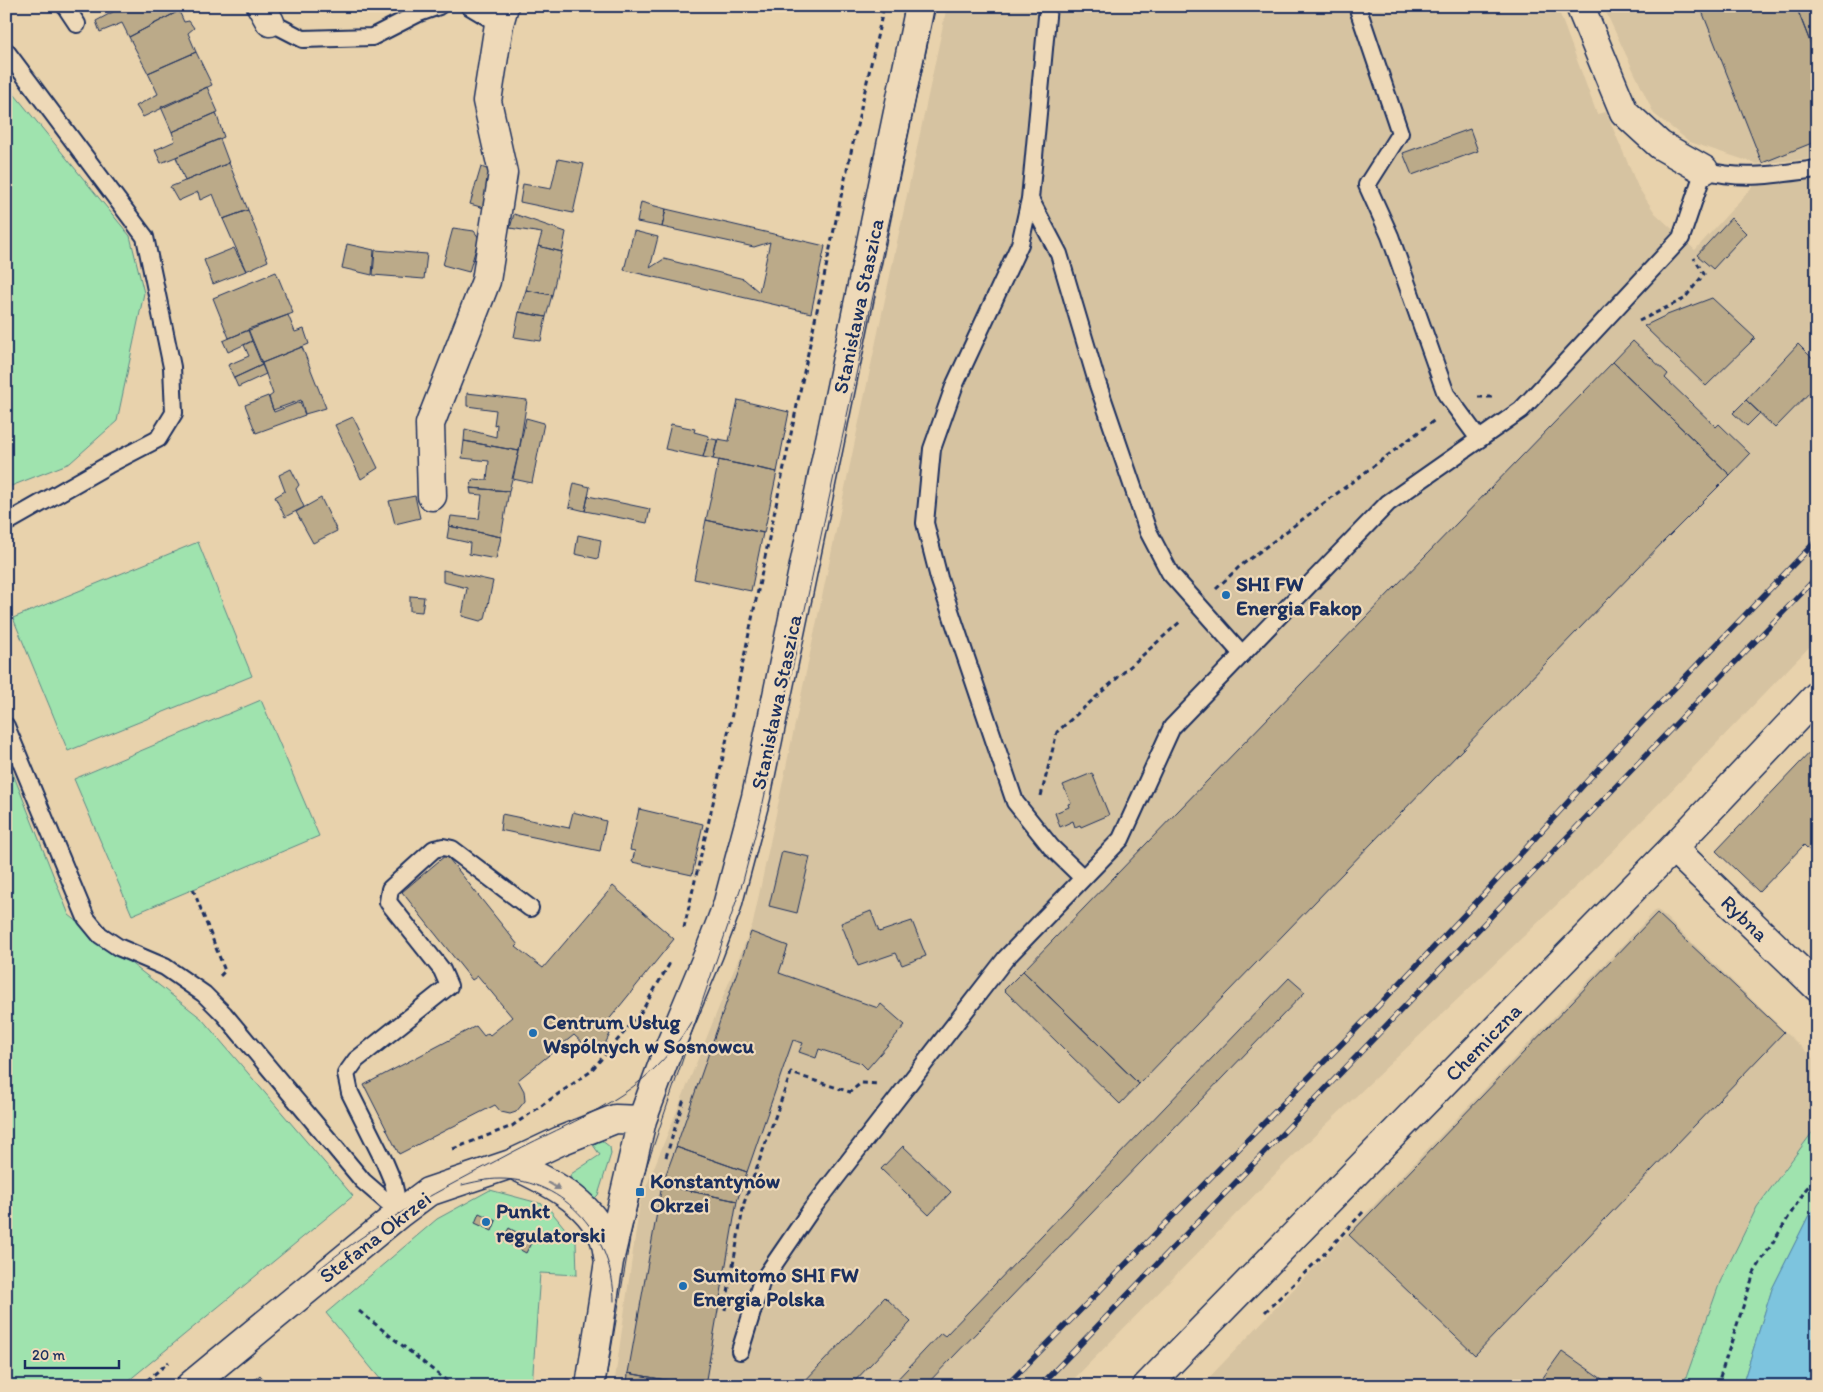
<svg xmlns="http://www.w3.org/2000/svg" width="1823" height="1392" font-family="Itim,sans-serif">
  <rect width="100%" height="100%" fill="#e8d2ac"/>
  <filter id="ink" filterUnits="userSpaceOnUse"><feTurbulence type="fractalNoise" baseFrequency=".02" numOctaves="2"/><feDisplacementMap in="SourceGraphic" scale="10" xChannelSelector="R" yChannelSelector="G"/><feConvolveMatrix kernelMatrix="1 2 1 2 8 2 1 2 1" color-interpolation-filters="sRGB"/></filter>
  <g filter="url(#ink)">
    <path fill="#d6c3a1" d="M947,6h610l40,108 9,-2 32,75 17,26 40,37 59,-65 63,-6v460l-204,212 -327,312 -219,223h-453l26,-184 113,-279z
      M1603,6h214v152l-60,6 -67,-22 -36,-28z
      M1657,909l160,153v64l-60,81 -37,75 -37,104h-482z"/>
    <path fill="#9fe3ae" stroke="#5d8986" d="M6,84l124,152 14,57 -27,128 -47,42 -64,25z
      M198,542l54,134 -184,75 -55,-133z
      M261,700l58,136 -187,79 -58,-136z
      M6,756l63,159 132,103 152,178 -231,190h-116z
      M1817,1126v81l-8,8 -37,74 -30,97h-59l37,-104 37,-75z
      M601,1140l9,7 1,7 -13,41 -4,4 -24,-21 1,-4 29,-19 -7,-10z
      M490,1190l56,15 30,37 1,33 -37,-2 -8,113h-146l-60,-73 111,-94z"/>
    <path fill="#7dc4de" stroke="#5688ab" d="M1817,1207v179h-75l30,-97 37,-74z"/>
    <path fill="#bbaa89" stroke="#1b2f5e" d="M124,6h53l2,5 -50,26 -7,-14 -22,9 -4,-11z
      M1700,6h96l21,54v81l-55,22z
      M1796,6h21v51h-1z
      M179,11l5,11 5,-1 5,7 -6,5 8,19 -48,21 -19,-36z
      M196,52l16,33 -69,32 -7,-11 22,-12 -10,-21z
      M207,87l11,25 -46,20 -11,-25z
      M216,113l8,24 -63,26 -6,-13 20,-9 -3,-9z
      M1470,129l8,22 -66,24 -9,-22z
      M220,139l9,24 -44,18 -9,-24z
      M558,159l26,5 -11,49 -53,-11 3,-18 28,5z
      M229,163l19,47 -25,9 -10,-25 -13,6 -2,-8 -20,9 -8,-14z
      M481,167l14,5 -11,36 -14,-4z
      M641,202l25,7 -4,18 -25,-5z
      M666,209l159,37 -14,67 -187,-43 10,-39 24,6 -8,31 14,-9 80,20 15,13 11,-50 -16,5 -92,-20z
      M248,210l20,51 -22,10 -23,-52z
      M514,214l52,18 -4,20 -24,-6 4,-13 -32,-5z
      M1731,218l15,15 -33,36 -16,-14z
      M453,228l21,3 5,7 -10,34 -26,-7z
      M347,244l27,6 -2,25 -30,-7z
      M538,246l24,6 -10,43 -26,-5z
      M234,248l12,23 -33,13 -9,-24z
      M375,250l52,4 -3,25 -51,-4z
      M276,272l17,41 -64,25 -16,-40z
      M526,290l26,5 -6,22 -27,-5z
      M1712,298l43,40 -49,48 -62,-60 23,-11z
      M519,312l27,5 -5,24 -27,-4z
      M288,315l7,17 9,-3 5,15 -47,19 -14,-34z
      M248,330l4,11 -24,11 -5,-11z
      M252,341l10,24 -28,13 -6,-13 21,-9 -5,-11z
      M1633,341l35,33 -3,4 51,49 3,-3 31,30 -20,21 -117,-113z
      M1798,344l19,19v22l-42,43 -29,-28z
      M302,347l24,61 -21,6 -4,-14 -28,10 -4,-13 4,-3 -11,-31z
      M1613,362l117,113 -65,65 -526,544 -116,-113z
      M262,365l4,9 -28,13 -4,-9z
      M467,393l60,7 -8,51 -55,-10 1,-12 31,8 1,-13 -3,1 2,-15 -29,-4z
      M268,396l6,16 26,-10 5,13 -49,18 -11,-28z
      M738,400l51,12 -12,60 -64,-13 5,-20 11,2z
      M1746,400l14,13 -13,13 -14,-13z
      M353,417l25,51 -17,11 -26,-54z
      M526,418l18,5 -12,60 -19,-4z
      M671,424l24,5 -1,3 15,4 -6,21 -38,-8z
      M708,438l9,2 -4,19 -10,-2z
      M464,441l55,10 -10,40 -39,-3 3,-9 14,1 2,-19 -27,-3z
      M719,460l58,12 -13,61 -58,-13z
      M291,469l8,16 -3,4 8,18 -19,10 -10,-20 10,-6 -6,-16z
      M574,483l16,4 -5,24 -16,-4z
      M470,488l39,3 -8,46 -52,-11 2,-10 28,3 3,-24 -11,-1z
      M415,496l5,22 -25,6 -6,-23z
      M588,496l62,13 -3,14 -62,-12z
      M321,498l16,33 -24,12 -17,-31z
      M706,520l57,13 -12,58 -57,-12z
      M449,526l52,11 -5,22 -27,-5 1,-11 -23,-5z
      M578,535l23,5 -3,19 -23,-5z
      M443,570l50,11 -8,38 -5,2 -18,-5 5,-28 -24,-6z
      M410,596l14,1 -2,15 -12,-1z
      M1817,745v101l-6,6 -7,-7 -45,47 -43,-41z
      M1092,773l17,42 -28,12 -1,-2 -5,2 -2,-6 -13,6 -5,-14 14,-6 -1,-3 3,-1 -8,-18z
      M639,809l64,15 -11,51 -60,-13 3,-11 -5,-1z
      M573,812l33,9 -6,30 -100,-21 2,-16 67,14z
      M782,851l28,6 -13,56 -28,-7z
      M446,855l72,90 -2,2 27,21 70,-82 61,53 -67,83 3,12 -5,10 -8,3 -11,-1 -12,-11 -56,45 6,11 1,10 -9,11 -6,2 -9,-2 -6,-7 -96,49 -35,-69 112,-59 8,10 4,-3 2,2 22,-18 -34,-41 -6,4 -70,-88z
      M871,911l8,21 33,-11 14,35 -24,9 -6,-12 -38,13 -17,-43z
      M1657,913l127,119 -309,323 -126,-120z
      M751,932l37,14 -9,27 99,35 3,-4 24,21 -38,44 -6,-6 -42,-14 -3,9 -17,-6 4,-9 -10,-3 -46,132 -71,-25z
      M1023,971l116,113 -19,20 -116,-114z
      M1289,978l16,14 -380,394h-34l50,-53 4,3z
      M903,1146l48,46 -22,23 -48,-46z
      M676,1147l71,25 -10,29 -75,-16z
      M662,1185l75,16 -32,184 -24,-2 -53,-10z
      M479,1213l17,8 -4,10 -17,-8z
      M509,1228l23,13 -6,12 -24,-13z
      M885,1297l26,25 -61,64h-50z
      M1562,1351l50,35h-75z
      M628,1373l53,10v3h-54z
      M260,1375l9,11h-22z"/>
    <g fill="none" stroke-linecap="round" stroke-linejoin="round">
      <defs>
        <path id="lane" d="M65,6l12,18
          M469,6l30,18
          M1048,6l-18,193 -10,45 -65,140 -23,65 -7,74 14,55 76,224 36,45 32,31
          M1357,6l43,127 -33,52 23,51 56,158 33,45
          M270,22l33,17 69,-2 47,-24 20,-7
          M6,51l139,186 27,130 2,46 -16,26 -50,26 -102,58
          M1030,199l29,55 38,128 51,149 22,42 72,81
          M6,726l80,192 14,17 18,12 47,20 39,27 20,20 139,167 37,32
          M400,1213l-7,-31 -8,-19 -35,-70 -4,-19 10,-14 93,-74 -7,-16 -54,-68 2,-13 44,-40 9,-2 9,2 78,59
          M740,1351l21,-68 50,-73 195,-252 115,-119 51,-112 216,-224 133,-93 160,-172 23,-68c39,11 73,4 113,-1"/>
        <path id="street" d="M261,6l9,16
          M1580,6l44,106 36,33 44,25
          M432,496l-2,-72 56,-143 17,-108 -16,-72 12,-77 5,-18
          M1673,848l144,139
          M1147,1386l526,-538 144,-152"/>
        <path id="secondary" d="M511,1164c35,16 78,36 93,74 3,7 3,15 5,23
          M190,1386l210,-173 28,-21 83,-28 49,-23 55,-22 27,1
          M590,1386l19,-125 33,-141 23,-62 44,-105 18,-47 29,-109 164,-791"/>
      </defs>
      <use href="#lane" stroke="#1b2f5e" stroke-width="20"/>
      <use href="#street" stroke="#1b2f5e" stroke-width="31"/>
      <use href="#secondary" stroke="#1b2f5e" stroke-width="31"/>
      <path stroke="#1b2f5e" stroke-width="3" stroke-dasharray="5 4" stroke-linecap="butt" d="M1639,321l45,-22 20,-25 -10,-16
        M1478,397h18
        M1216,589l23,-22 197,-148
        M1041,796l16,-64 125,-112
        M193,889l32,82 -5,5
        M684,928l32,-138 124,-589 44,-195
        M453,1149l59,-23 78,-54 50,-58 30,-51
        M666,1157l18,-58
        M725,1310l19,-107 47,-130 59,19 11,-9 18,1
        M359,1311l94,75
        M1265,1312l58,-57 41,-44
        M140,1386l29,-24
        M1717,1386l37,-113 52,-84 11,-11"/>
      <use href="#lane" stroke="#eed9b8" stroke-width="16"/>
      <use href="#street" stroke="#eed9b8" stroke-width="28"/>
      <use href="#secondary" stroke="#eed9b8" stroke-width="28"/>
      <path stroke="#1b2f5e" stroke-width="1" d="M462,1185c12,-3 25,-6 38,-6 66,0 114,59 114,122
        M318,1270c58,-48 125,-81 191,-116 72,-38 138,-57 182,-132
        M605,1386l25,-148 16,-70 97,-287 18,-69 175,-806"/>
      <defs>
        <path id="rail" d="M1006,1386l360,-367 119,-126 135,-148 197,-205
          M1040,1386l777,-809"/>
      </defs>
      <use href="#rail" stroke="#1b2f5e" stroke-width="5.5"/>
      <use href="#rail" stroke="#eed9b8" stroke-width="4" stroke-dasharray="11" stroke-linecap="butt"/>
    </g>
    <defs><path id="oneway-solid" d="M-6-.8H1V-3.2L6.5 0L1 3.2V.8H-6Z" transform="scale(1.25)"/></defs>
    <use fill="#84848b" href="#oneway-solid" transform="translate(554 1186) rotate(30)"/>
  </g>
  <g fill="#1f6fb2" stroke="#eed9b8" stroke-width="2">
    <circle cx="1226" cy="595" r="5"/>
    <circle cx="533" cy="1033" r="5"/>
    <rect x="635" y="1187" width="10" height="10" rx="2.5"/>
    <circle cx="486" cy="1222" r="5"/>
    <circle cx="683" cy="1286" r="5"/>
  </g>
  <g text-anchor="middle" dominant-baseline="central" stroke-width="4.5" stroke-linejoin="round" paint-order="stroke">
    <g font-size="21" fill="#1b2f5e" stroke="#eed9b8">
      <text transform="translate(858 306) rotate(-78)">Stanisława Staszica</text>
      <text transform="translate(776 702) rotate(-78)">Stanisława Staszica</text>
      <text transform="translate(1745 918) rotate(44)">Rybna</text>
      <text transform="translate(1483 1042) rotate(-46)">Chemiczna</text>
      <text transform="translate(375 1237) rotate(-38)">Stefana Okrzei</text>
    </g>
    <g font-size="21" font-weight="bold" fill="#1b2f5e" stroke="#eed9b8" text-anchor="start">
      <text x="1236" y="583">SHI FW<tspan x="1236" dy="24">Energia Fakop</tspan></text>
      <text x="543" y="1021">Centrum Usług<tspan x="543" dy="24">Wspólnych w Sosnowcu</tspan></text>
      <text x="650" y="1180">Konstantynów<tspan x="650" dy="24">Okrzei</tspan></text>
      <text x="496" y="1210">Punkt<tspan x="496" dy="24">regulatorski</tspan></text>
      <text x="693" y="1274">Sumitomo SHI FW<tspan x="693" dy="24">Energia Polska</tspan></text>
    </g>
  </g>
  <rect width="1823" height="1392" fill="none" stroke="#eed9b8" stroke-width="25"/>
  <rect x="12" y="12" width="1798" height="1367" fill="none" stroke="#1b2f5e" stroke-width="2" filter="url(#ink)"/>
  <path d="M25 1360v8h94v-8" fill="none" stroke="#1b2f5e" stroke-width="2.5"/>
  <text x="32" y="1360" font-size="15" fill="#1b2f5e" stroke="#eed9b8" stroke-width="4" paint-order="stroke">20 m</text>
</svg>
